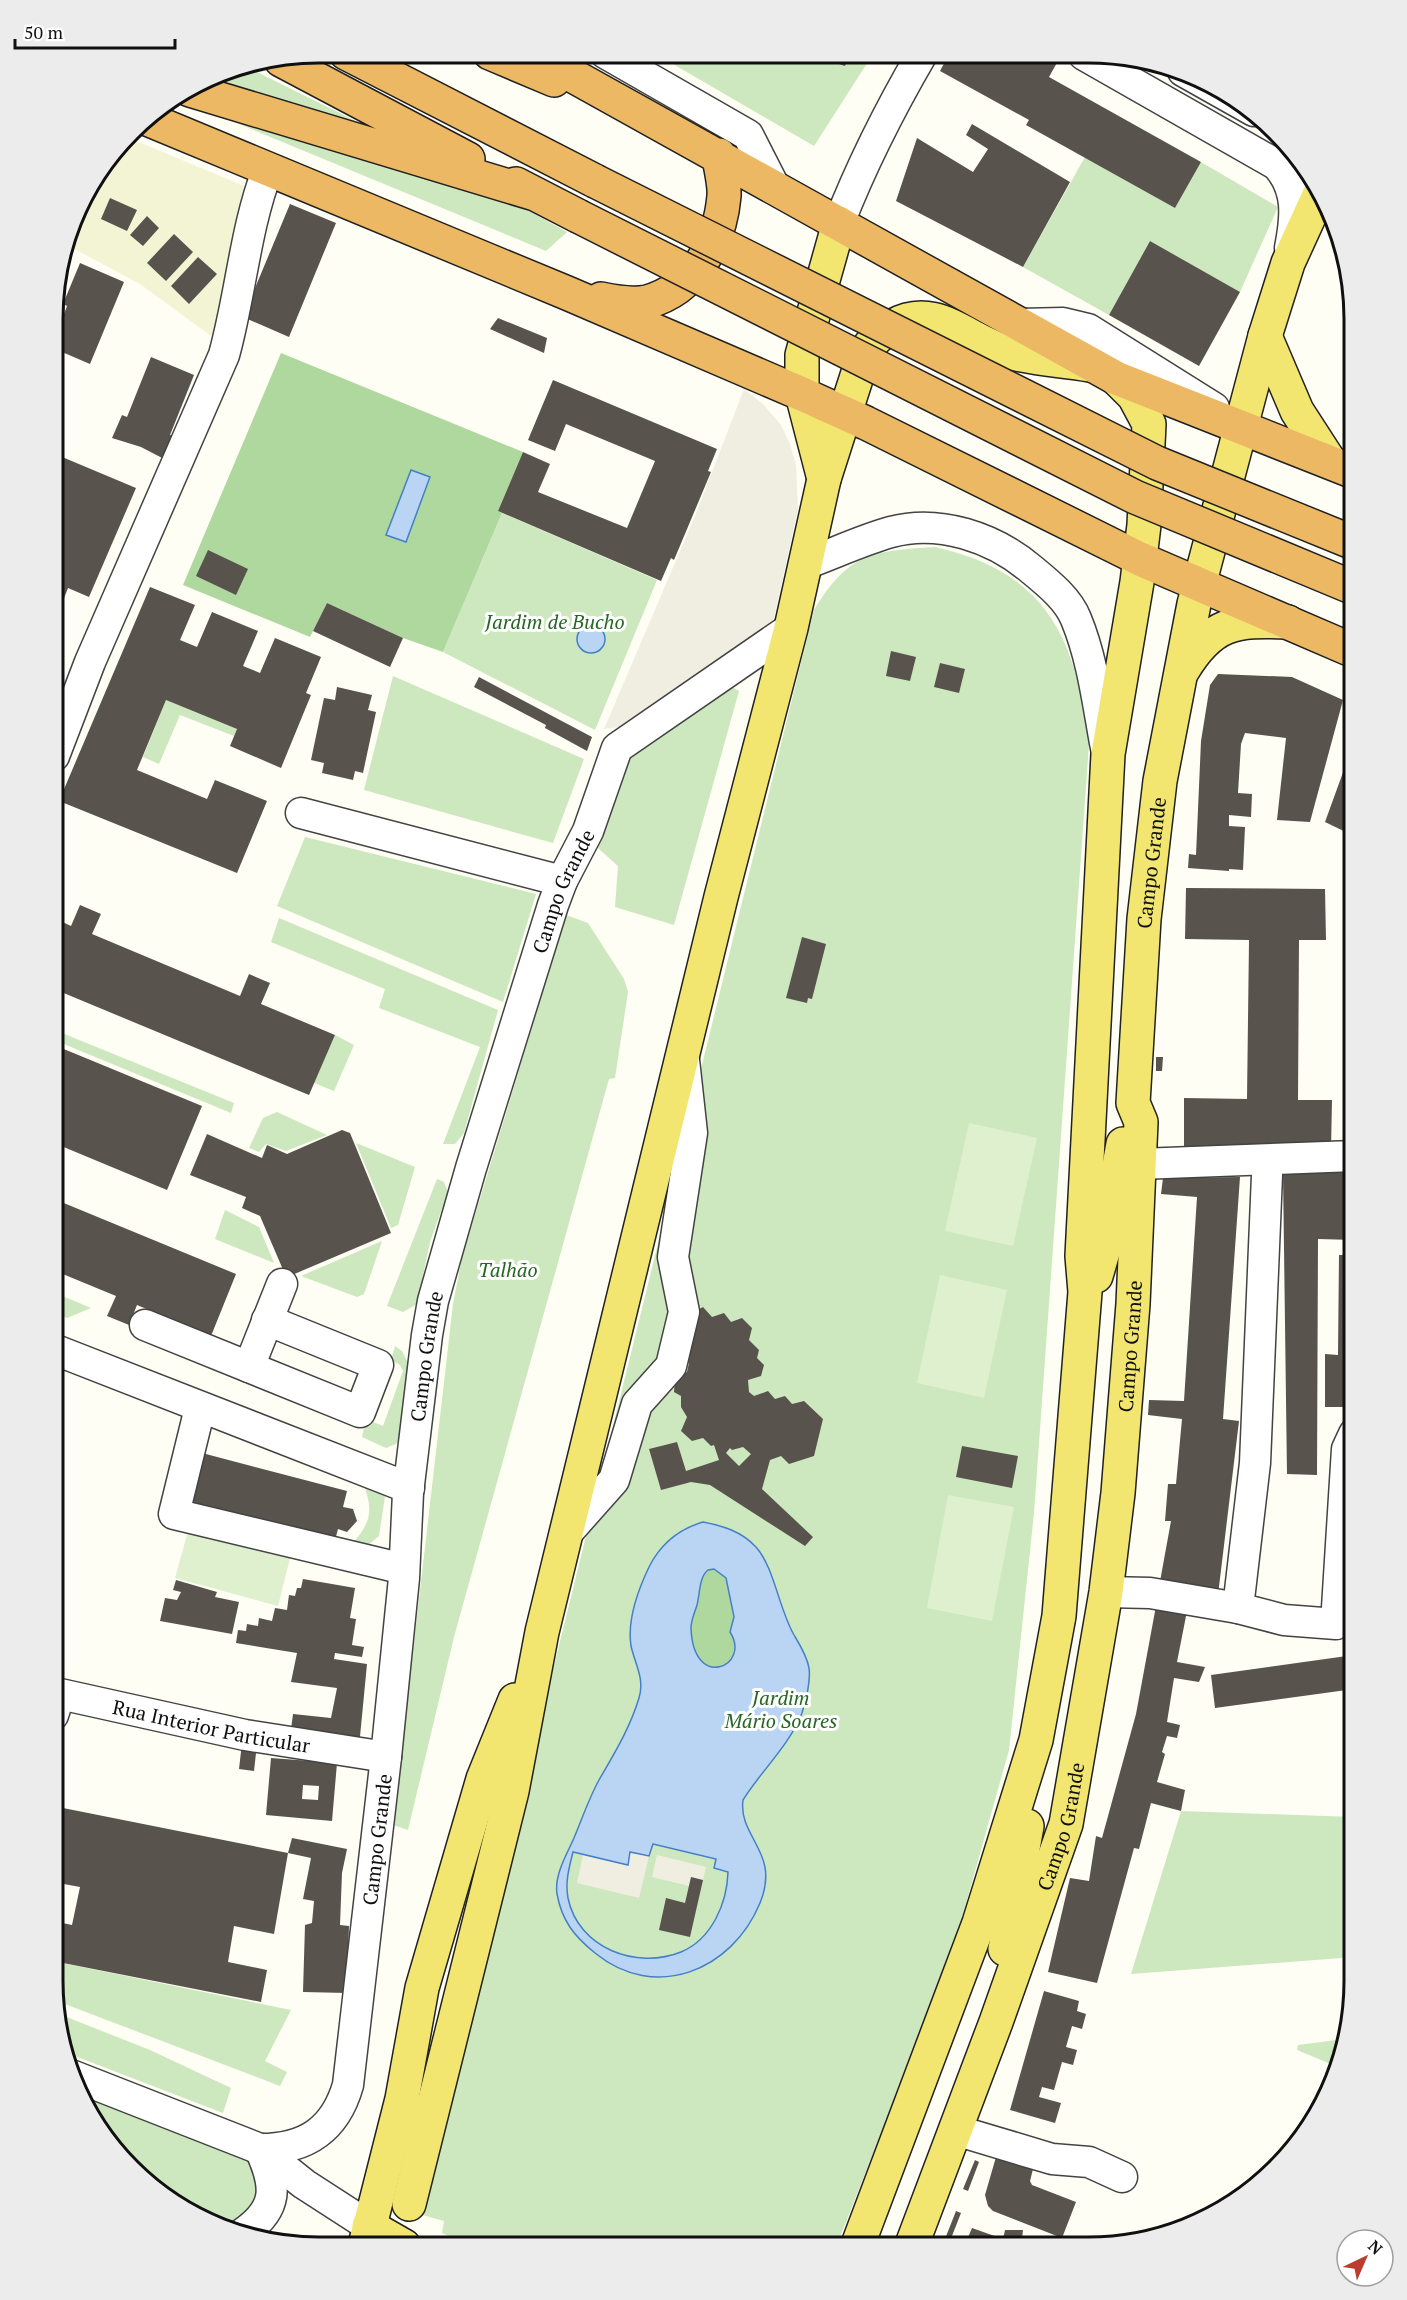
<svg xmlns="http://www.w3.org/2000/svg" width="1407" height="2300" font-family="'PT Serif',serif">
  <rect width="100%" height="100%" fill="#fefef4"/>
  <path fill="#f2f4d4" d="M129,138l120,50 -31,153 -78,-57 -73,-39 13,-44z"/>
  <path fill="#cde8be" d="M654,53l219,1 -59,92z
    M247,67l145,72 -184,-60 9,-6z
    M210,112l308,93 49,27 -21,19z
    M1085,157l90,51 26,-46 77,45 -38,85 -90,-51 -41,74 -86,-48z
    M502,513l155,67 -62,150 -152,-78z
    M935,547c112,25 141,91 154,197l-55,769 -25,237 -58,207 -115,290 -366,-1 -28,-13 2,-12 -25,-7 395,-1604c35,-57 57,-59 121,-63z
    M393,676l191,83 -31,84 -189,-53z
    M732,687l7,4 -65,234 -59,-18 3,-41 -20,-18 29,-87z
    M166,700l71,29 -3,7 -54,-21 -21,49 -16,-7z
    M305,837l231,57 -33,108 -226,-96z
    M566,915l22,8 36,56 4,13 -13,86 -6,1 -155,558 -46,193 -15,-5 60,-521 9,-46z
    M279,918l219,92 -34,123 -9,11h-12l37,-97 -101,-39 6,-19 -114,-47z
    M57,1031l177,72 -3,10 -177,-73z
    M335,1035l19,10 -20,46 -20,-8z
    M277,1112l50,23 -41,16 -20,-7 -7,8 -10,-4 14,-30z
    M356,1143l59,24 -17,58 -7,3z
    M437,1179l7,3 4,10 -18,50 -13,62 -14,8 -16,-6z
    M225,1210l34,17 15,36 -59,-24z
    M382,1241l-18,53 -7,3 -56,-21z
    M53,1292l38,16 -24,10 -14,-6z
    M395,1346l7,5 7,14 -6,70 -7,9 -10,4 -24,-11 4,-18 17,7 20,-55 -3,-6 -9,-5z
    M362,1480l15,5 8,11 -6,40 -12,10 -15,-2c21,-23 21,-36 10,-64z
    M1181,1811l173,6v140l-223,17z
    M53,1961l238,49 -26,51 22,11 -7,14 -223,-85z
    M59,2014l91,36 81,38 -8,25 -156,-60z
    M1344,2039l-6,28 -41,-17 1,-5z
    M98,2099l148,57 11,9 9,24 -28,33c-51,-1 -100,-39 -130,-79 -10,-12 -16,-27 -24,-40z"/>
  <path fill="#afd89e" d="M281,353l242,99 -25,59 4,2 -59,139 -40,-14 -76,-35 -17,34 -127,-52z
    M714,1569l12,9c2,18 23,88 -9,90 -20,1 -27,-26 -26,-42 0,-9 5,-18 7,-27 3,-10 2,-23 11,-29z"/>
  <path fill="#dff0cf" d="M969,1123l68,15 -24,108 -68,-15z
    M940,1275l67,15 -23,108 -67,-15z
    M948,1495l66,12 -22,114 -65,-13z
    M188,1531l102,27 -12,48 -103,-28z"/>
  <path fill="#f0eee1" d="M744,389l19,15 18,21 9,19 6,21 2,44 -24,109 -7,12 -141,96 -22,3 91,-213z
    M630,1852l19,4 -10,42 -62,-15 6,-28 44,10z
    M657,1855l49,12 -3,13 -11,-2 -3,8 -37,-9z"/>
  <path fill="#bad5f4" stroke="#457fc7" stroke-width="1.5" fill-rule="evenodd" d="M411,470l19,7 -24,65 -20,-7z
    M577 639a14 14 0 1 1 28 0a14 14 0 1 1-28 0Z
    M703,1522c20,4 38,9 53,25 18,20 23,62 38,88 6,10 13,21 15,33 2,14 -3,32 -7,45 -13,33 -41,58 -59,87 -5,38 38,52 17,103 -28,68 -105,99 -165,50 -21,-17 -33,-32 -38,-59 -3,-19 10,-40 17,-56 8,-19 15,-40 25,-58 15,-26 31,-52 40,-82 6,-19 -4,-34 -8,-52 -4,-26 7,-56 18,-79 11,-22 30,-38 54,-45zM714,1569l12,9 8,39 -4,15c22,34 -37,60 -39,-4 0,-8 4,-16 6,-23 3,-11 2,-28 11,-35zM653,1844l63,15 -2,9 14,4c-1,31 -16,67 -47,80 -45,18 -103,-4 -113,-54 -3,-16 1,-30 5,-46l55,13 2,-13 19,4z"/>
  <path fill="#58534d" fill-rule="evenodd" d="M830,54l19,1 -4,11 -18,-6z
    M949,54l68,1 9,4 2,-4h23l8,4 -10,18 152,85 -26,46 -149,-83 3,-5 -89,-49z
    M972,124l98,58 -47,85 -127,-66 21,-63 56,34 15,-23 -22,-14z
    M110,198l27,12 -10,21 -26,-12z
    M290,204l46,19 -47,114 -46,-20z
    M147,216l12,12 -16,18 -13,-11z
    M174,234l19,18 -27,29 -19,-18z
    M1150,241l90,51 -41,74 -90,-51z
    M198,257l19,17 -28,30 -18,-18z
    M80,263l44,19 -34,82 -35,-15v-26l4,-11 5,2 3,-8 -4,-2z
    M498,318l49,20 -3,15 -54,-24z
    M151,357l43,18 -24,60 5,1 -9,24 -25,-13 -29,-9 10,-23 5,2z
    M553,380l164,69 -9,22 3,1 -37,88 -3,-2 -10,23 -163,-70 25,-59 27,12 -12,28 89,36 28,-67 -89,-37 -11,27 -27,-11z
    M55,454l81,34 -47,109 -21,-9 -7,18 -7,-3z
    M208,550l40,19 -12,26 -40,-19z
    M150,587l45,18 -15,35 17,7 15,-35 46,19 -15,35 17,7 15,-35 46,19 -15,36 5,2 -30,73 -51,-22 7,-17 -71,-29 -29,70 70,29 8,-19 52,21 -30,72 -178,-72z
    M327,603l76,35 -13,29 -77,-36z
    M891,651l25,6 -6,24 -24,-5z
    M940,663l25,6 -6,24 -25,-6z
    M1218,674l74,3 51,23 -33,122 -33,-2 9,-82 -41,-5 -4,11 -3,49 14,1 -1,23 -22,-2v11l16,1 -2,43 -14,-1v2l-41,-3 1,-14 7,1 5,-114 9,-56z
    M479,677l113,60 -5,14 -42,-23 1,-3 -72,-38z
    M337,687l35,8 -4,15 8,2 -13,61 -8,-2 -2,9 -31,-7 2,-10 -13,-3 13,-62 11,2z
    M1354,742v94l-29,-14z
    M1186,888l139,1 1,51h-27l-1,160h34l-1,49 -147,-1v-50l63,1 2,-159 -64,-1z
    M80,905l21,9 -9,20 148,62 9,-22 21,9 -9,21 74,31 -26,60 -255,-106v-71l17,8z
    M802,937l24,7 -14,55 -4,-1 -1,5 -21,-5z
    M54,1045l148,61 -35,84 -113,-47z
    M1156,1057h7l-1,14h-6z
    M342,1130l8,3 41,100 -99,42 -8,-3 -24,-56 -18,-8 4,-11 -56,-22 17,-41 55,24 5,-13 20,9z
    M1283,1173h71v67l-36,-1 -1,236 -30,-1z
    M1240,1177l-17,242 16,2 -21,174 -59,-8 12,-66h-6l3,-37h8l6,-65 -34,-4 1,-15 35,1 13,-204 -36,-3 2,-16z
    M54,1199l182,75 -25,62 -74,-31 -8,20 -22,-9 9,-20 -63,-26z
    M1339,1255h15v152h-29v-53l13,1z
    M703,1307l9,10 12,-4 7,9 11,-4 10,10 -3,12 10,10 -2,8 7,7 -3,11 -13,4 1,12 5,4 14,-5 7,8 10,-3 7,8 12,-3 19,18 -9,37 -25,8 -8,-8 -11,4 -8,29 51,48 -8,9 -95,-61 -19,-3 -30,8 -12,-41 28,-7 9,29 33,-11 -5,-15 -3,1 -8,-8 -11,3 -11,-10 6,-14 -6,-10v-11l-7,-4 1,-15 12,-5 2,-9 -9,-5 4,-14 9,-1 1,-11 -5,-17zM743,1447l8,7 -12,12 -13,-13 4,-5 2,2z
    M962,1446l56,10 -6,32 -56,-11z
    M202,1453l145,38 -4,16 10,2 4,12 -10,11 -9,-3 -5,19 -146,-39z
    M303,1579l52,9 -5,30 6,1 -4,26 12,2 -2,10 -27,-4 -1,6 33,5 -8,83 -69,-10 3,-23 38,4 6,-30 -46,-6 6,-29 -61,-10 2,-13 8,1 1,-7 11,2 1,-8 13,3 3,-13 12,2 2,-15 6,1 2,-8h4z
    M176,1580l41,12 -2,5 24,5 -7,32 -72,-13 5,-23 12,2 4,-8 -8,-2z
    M1156,1606l31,5 -10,51 28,5 -6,15 -25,-4 -7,44 13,3 -3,13 -10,-2 -5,16 3,2 -8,28 28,8 -4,21 -30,-8 -12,46 -5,-1 -37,135 -49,-11 22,-94 19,3 7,-45 6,2 34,-124z
    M1354,1655v34l-139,19 -4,-33z
    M242,1743l15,1 -3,27 -15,-2z
    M271,1758l66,5 -5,58 -66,-6zM303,1785l16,1 -1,14 -16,-1z
    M53,1806l235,47 4,-15 55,11 -5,24 -2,52 9,1 -2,67 -44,-1 2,-67 7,-2 2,-22 -11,-2 8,-41 -23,-5 -14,81 -40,-8 -6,36 39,8 -6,32 -208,-41v-40l19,4 8,-38 -27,-5z
    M691,1877l12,3 -13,57 -31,-7 7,-32 19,5z
    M1044,1991l35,10 -2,10 9,3 -4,15 -10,-3 -6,21 11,3 -4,15 -11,-3 -8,28 -12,-3 -3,10 22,6 -6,20 -45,-13z
    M996,2157l37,12 -3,12 2,4 44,17 -14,36 -69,-27 -5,-5 -3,-11z
    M975,2160l4,2 -11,29 -5,-2z
    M956,2211l5,2 -11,28 -5,-2z
    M972,2228l31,11 2,-9h18l-2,17h-57z"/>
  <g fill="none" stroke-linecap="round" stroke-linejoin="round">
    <defs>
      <g id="minor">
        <path d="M605,53l143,82 26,51"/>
        <path d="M1084,55l193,110c22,25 19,52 13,83"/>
        <path d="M1183,71l71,40"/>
        <path d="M839,223c23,-59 51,-114 83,-169"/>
        <path d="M1019,324l44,-1 25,6 126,79"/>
        <path d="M805,564c28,-10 57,-24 86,-32 48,-13 102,5 140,37 17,14 37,30 45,50 17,41 22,87 30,129"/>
        <path d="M54,756l36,-94 134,-307c17,-61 21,-127 44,-186"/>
        <path d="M301,813l261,68"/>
        <path d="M1139,1164l215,-8"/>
        <path d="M1267,1175l-12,288 -17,145 46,12 52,4 11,-175 7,-15"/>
        <path d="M145,1325l215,87 18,-47 -111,-45"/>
        <path d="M53,1349l356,139"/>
        <path d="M249,1367l33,-83"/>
        <path d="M200,1408l-26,106 230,55"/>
        <path d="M567,1533l47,-53 23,-76 34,-38 13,-54 -11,-55 19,-124 -8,-73"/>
        <path d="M1106,1592l44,1 88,15"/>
        <path id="s1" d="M53,1715l7,-21 185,41 141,22"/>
        <path d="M71,2075l189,74 44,35 65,42"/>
        <path d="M955,2130l97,29 37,3 33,15"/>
        <path id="s2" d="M242,2234c37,-25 35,-48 18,-85 46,0 75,-19 88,-64l38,-328 18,-179 4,-85 19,-158 6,-34 38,-133 82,-263 9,-24 26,-50 29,-83 174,-120"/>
      </g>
      <g id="major">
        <path d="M1265,336l32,75 33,51"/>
        <path d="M824,479l-22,-85v-39l37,-132"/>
        <path d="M1183,670c29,-48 52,-50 105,-48"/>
        <path d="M1096,1276l7,-24 20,-108"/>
        <path d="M1005,1949l22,-123"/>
        <path d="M409,2204l103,-413 30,-159 179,-735 70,-269 33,-149 40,-125c7,-12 16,-21 29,-28 42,-24 72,13 111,25 27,8 58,9 86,14"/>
        <path d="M369,2226l35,20"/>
        <path d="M365,2245l37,-146 20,-111 61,-209 32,-79"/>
        <path d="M857,2247l122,-324 57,-183 23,-124 26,-324 -3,-36 26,-502 29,-172 7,-57 5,-101 -15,-28 -18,-18"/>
        <path id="s3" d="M911,2247l85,-225 70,-198 40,-232 12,-99 15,-189 8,-182 -8,-19 11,-184 16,-138 34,-177 71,-268 23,-73 32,-70"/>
      </g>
      <path id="highway" d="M346,53l249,128
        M490,53l64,27
        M532,53l584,325 238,94
        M281,60l187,99
        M190,90l345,104
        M145,118l422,175 235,101 64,29 274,136 214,92
        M516,184l62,32
        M601,299c14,3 32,6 46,3 48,-13 73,-60 77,-106 1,-13 -4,-28 -5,-41"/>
    </defs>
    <use href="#minor" stroke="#434343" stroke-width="33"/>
    <use href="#major" stroke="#212121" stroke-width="36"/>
    <use href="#highway" stroke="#212121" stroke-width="36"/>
    <use href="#minor" stroke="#fff" stroke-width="30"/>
    <use href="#major" stroke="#f2e670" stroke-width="33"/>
    <use href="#highway" stroke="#edb863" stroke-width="33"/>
    <defs>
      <path id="highway-bridge" d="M595,181l562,282 197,80
        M578,216l557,281 219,91"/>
    </defs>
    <use href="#highway-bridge" stroke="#212121" stroke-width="36" stroke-linecap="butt"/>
    <use href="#highway-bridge" stroke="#edb863" stroke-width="33"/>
  </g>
  <g text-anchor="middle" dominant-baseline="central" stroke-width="6" stroke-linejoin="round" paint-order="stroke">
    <g font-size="20" font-style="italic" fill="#266622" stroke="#fff">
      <text x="555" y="621">Jardim de Bucho</text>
      <text x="508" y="1269">Talhão</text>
      <text x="781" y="1697">Jardim<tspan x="781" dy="23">Mário Soares</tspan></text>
    </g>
    <g font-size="20" fill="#101010" stroke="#fff">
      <text stroke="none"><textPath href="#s3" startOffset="1419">Campo Grande</textPath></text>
      <text stroke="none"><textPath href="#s2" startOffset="1436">Campo Grande</textPath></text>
      <text stroke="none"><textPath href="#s3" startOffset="933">Campo Grande</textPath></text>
      <text stroke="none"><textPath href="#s2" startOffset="950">Campo Grande</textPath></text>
      <text stroke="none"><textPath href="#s1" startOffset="177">Rua Interior Particular</textPath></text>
      <text stroke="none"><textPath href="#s3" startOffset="447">Campo Grande</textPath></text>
      <text stroke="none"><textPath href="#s2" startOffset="464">Campo Grande</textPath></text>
    </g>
  </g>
  <path d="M0 0H1407V2300H0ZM319 63H1088A256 256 0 0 1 1344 319V1981A256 256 0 0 1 1088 2237H319A256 256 0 0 1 63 1981V319A256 256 0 0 1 319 63Z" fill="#ececec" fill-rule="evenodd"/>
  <path fill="none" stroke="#101010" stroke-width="3" d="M319 63H1088A256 256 0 0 1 1344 319V1981A256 256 0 0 1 1088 2237H319A256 256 0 0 1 63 1981V319A256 256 0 0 1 319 63Z"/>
  <g transform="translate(1365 2258) rotate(44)"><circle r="28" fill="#ffffff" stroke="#9f9f9f" stroke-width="1.5"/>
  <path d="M0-4.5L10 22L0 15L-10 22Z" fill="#ba3d2d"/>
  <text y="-9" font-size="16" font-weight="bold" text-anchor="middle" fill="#101010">N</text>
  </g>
  <path d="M15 39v9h160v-9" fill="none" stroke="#101010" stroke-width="3"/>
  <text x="24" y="39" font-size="18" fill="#101010" stroke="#ffffff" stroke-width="4.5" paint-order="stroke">50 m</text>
</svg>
